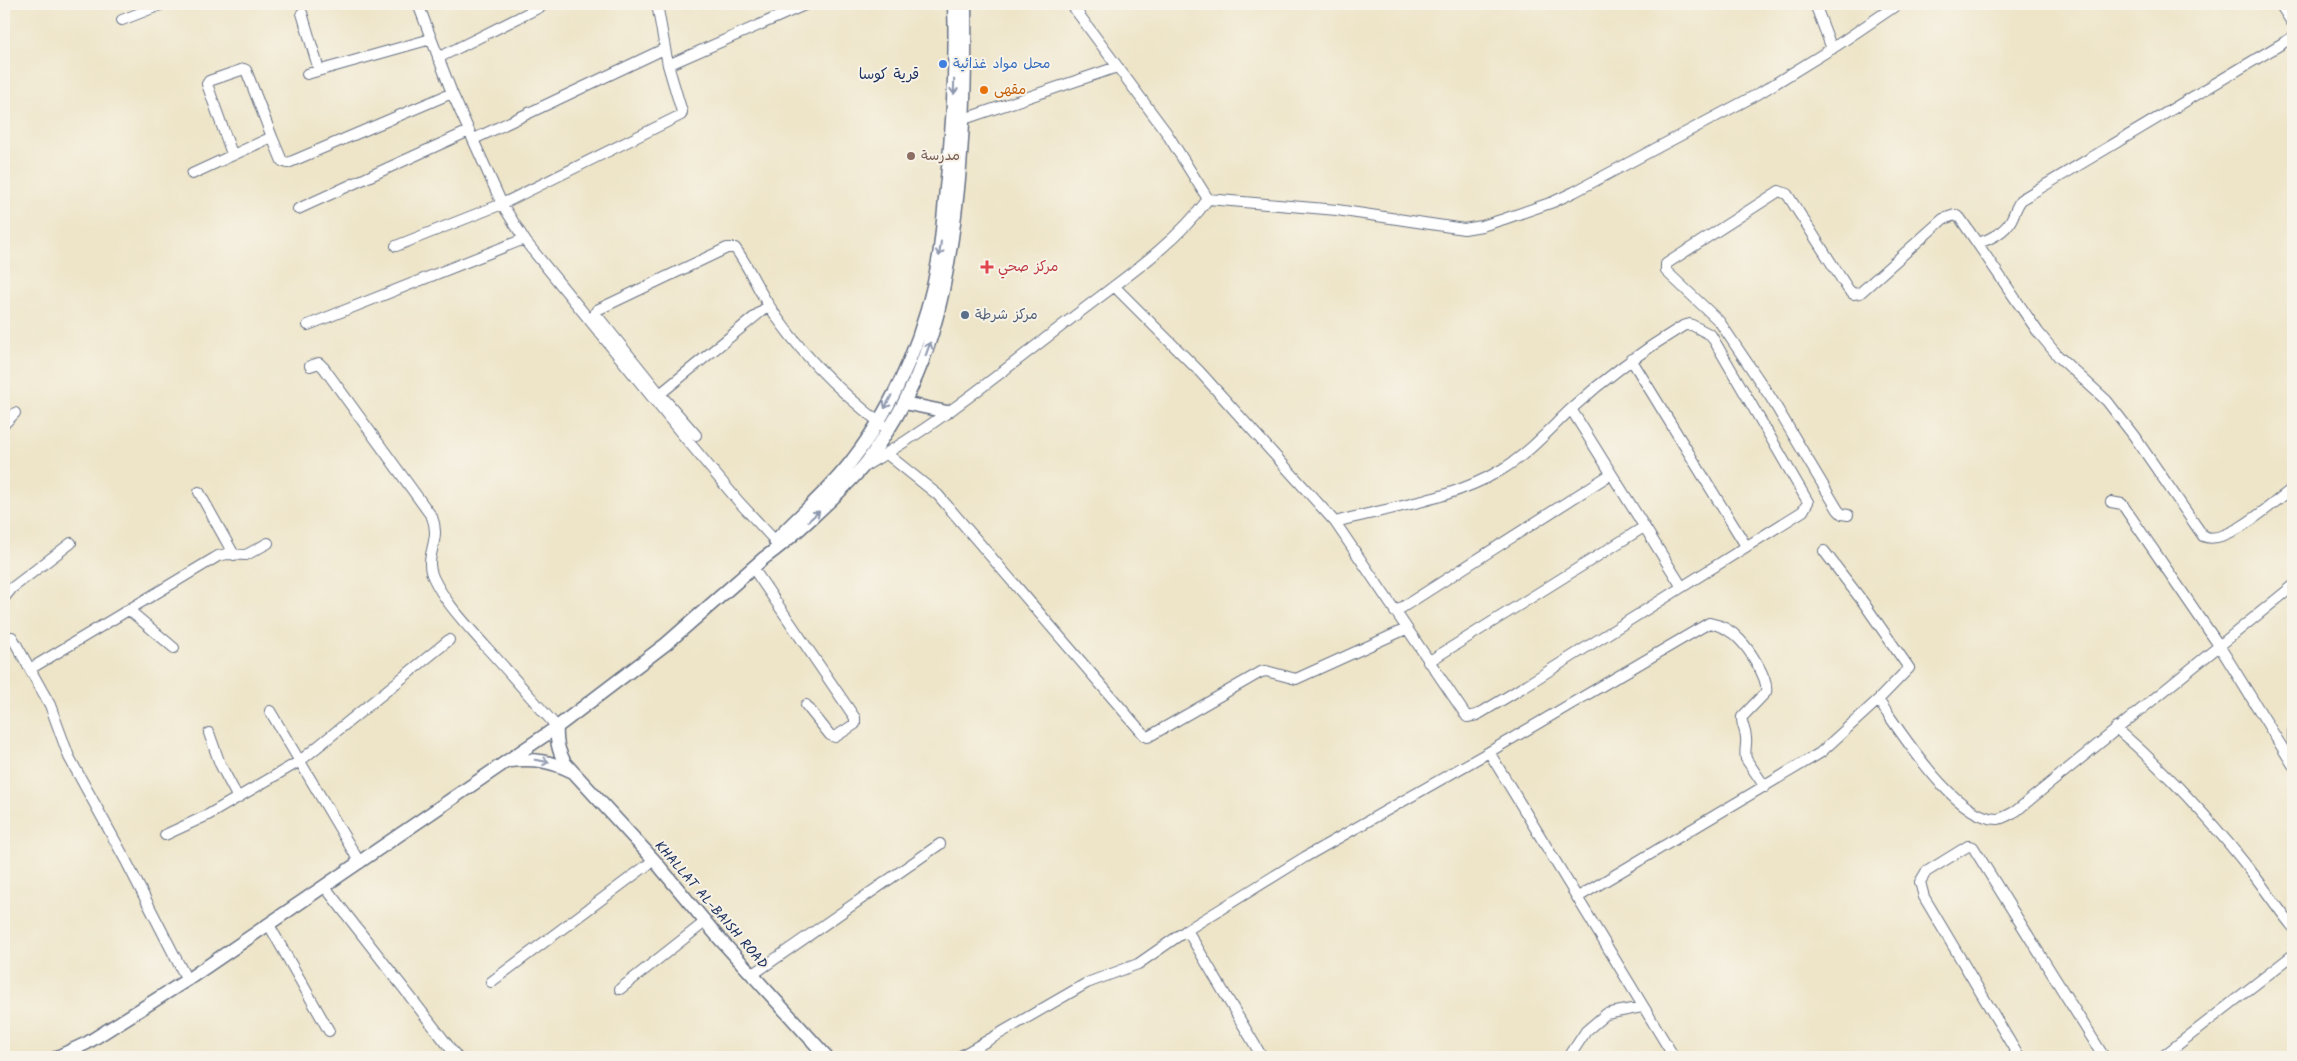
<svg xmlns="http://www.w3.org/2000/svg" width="2297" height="1061" font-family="Kalam,'Playpen Sans Arabic',sans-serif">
  <rect width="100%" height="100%" fill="#f7f3e8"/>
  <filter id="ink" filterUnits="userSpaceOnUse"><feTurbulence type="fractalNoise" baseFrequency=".02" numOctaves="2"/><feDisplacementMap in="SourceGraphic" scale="10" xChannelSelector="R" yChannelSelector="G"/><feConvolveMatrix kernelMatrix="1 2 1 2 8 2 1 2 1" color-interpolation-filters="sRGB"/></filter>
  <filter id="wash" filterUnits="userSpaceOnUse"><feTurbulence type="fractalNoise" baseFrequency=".0096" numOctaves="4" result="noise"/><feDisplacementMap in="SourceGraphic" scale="20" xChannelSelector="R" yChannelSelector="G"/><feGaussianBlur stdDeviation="1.12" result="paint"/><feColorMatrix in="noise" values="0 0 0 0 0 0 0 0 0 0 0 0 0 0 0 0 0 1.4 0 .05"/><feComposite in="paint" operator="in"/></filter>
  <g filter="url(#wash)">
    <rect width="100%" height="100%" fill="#eee5c9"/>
  </g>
  <g filter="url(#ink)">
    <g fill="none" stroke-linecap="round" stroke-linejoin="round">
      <defs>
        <path id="minor" d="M418,4l34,89 50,111 24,38 156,192 57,68 41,44
          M1071,4l95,128 42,67
          M1815,4l17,45
          M2280,4l13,20
          M302,13l17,57
          M122,20l41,-16
          M438,58l108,-54
          M668,65l139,-61
          M307,74l124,-35
          M964,119l153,-52
          M474,139l190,-90
          M232,154l-25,-70 2,-3 35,-12 2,1 26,67
          M192,174l80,-37 10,24 6,2 164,-70
          M1208,199l129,11 127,19 18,-3 22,-7 49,-17 21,-10 184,-98 78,-48 62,-42
          M298,209l171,-78
          M1978,243c11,-3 27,-11 33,-23 4,-7 5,-14 11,-21l271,-162
          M396,246l106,-42 179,-89 1,-3 -14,-47 -11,-61
          M1114,286l86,86 135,150 132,195 10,-2 35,-21 291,-183 5,-9 -97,-167 -21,-11 -7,2c-40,24 -78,52 -113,84 -22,21 -42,44 -69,60 -50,30 -110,37 -166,52
          M769,305l-109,89 -65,-81 2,-3 130,-62h8c13,17 21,38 33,56 29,46 73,89 116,122
          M308,325l216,-86
          M1631,359l115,187
          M310,366l9,-3 5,5 108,149c10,24 -9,39 1,60 12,26 34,48 53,70 24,26 47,53 71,80
          M660,394l36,41
          M1571,409l111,178
          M4,424l11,-11
          M887,454l51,41 207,241 3,1 113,-65 5,-1 30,8 110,-50
          M865,466c74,-42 140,-97 207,-148 45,-35 103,-73 136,-119
          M199,492l35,63
          M2111,502l11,2 98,143 73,118
          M1848,515l-6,-1 -4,-4 -67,-112 -52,-77 -53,-50v-7l113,-73 8,3 61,95 5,5 7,-1 83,-74 12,-4 5,3 78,114 20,24 49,45 27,35 69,100c23,11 72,-35 90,-48
          M753,568l102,150v6l-20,13 -5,-2 -24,-30
          M4,598l8,-10 59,-45
          M129,610l45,38
          M1395,612l216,-138
          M12,637l38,68 19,52 56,102 62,121
          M1428,662l216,-135
          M30,669l188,-113 9,-2 19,1 22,-12
          M1878,700c24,33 76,119 120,119 6,-1 12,-5 18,-8l277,-225
          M270,711l90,152
          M2116,728c51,44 97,94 138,147 13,17 25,35 39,52
          M2293,731v10
          M209,733l11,31 18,34
          M1489,752l220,-129c11,2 23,8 31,17 9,9 29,39 26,52l-24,25c-1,8 4,13 4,21 1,7 -2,13 0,21l19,28
          M165,835l43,-20 92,-54 149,-121
          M325,887l132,170
          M1578,897l242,-144 58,-53 31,-32 -46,-66 -39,-51
          M269,925l60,106
          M1187,930l75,127
          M752,975l188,-131
          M491,982l163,-122
          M620,989l85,-67
          M959,1057l128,-74 51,-19 49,-34 118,-73 184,-105 185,305
          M1569,1057l17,-26 20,-17 36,-7
          M2019,1057l-95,-160 -4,-15 6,-10 42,-26 5,1 131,210
          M2162,1057l131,-102"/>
        <path id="tertiary" d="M904,403l43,9
          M775,541c25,-27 56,-52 78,-82 44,-57 75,-132 86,-203 3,-22 5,-45 7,-68 7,-61 10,-122 8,-184
          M557,727c-1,14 1,23 8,36l89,97 64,77 109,120
          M510,761c23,-3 40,0 61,10
          M57,1057l30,-14 100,-63 370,-253 109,-83 98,-86c19,-13 35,-28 52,-44 15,-14 31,-29 45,-45 8,-8 13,-18 20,-28 48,-70 64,-143 74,-226 9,-71 11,-140 10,-211"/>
      </defs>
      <use href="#minor" stroke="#656f83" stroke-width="12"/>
      <use href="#tertiary" stroke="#656f83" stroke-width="15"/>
      <use href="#minor" stroke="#fff" stroke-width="10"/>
      <use href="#tertiary" stroke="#fff" stroke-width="12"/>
    </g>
    <defs><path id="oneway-shaft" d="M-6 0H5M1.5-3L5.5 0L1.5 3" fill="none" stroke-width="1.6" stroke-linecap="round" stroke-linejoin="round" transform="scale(1.25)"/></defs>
    <g stroke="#8d97ae">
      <use href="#oneway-shaft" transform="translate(954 87) rotate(91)"/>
      <use href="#oneway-shaft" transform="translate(940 249) rotate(97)"/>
      <use href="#oneway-shaft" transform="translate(928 349) rotate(-70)"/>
      <use href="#oneway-shaft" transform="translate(888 402) rotate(118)"/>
      <use href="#oneway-shaft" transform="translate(814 516) rotate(-42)"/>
      <use href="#oneway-shaft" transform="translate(542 761) rotate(10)"/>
    </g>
  </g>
  <circle fill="#3f7fe0" stroke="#f7f3e8" stroke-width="2" cx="943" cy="64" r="5"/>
  <circle fill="#e8710a" stroke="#f7f3e8" stroke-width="2" cx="984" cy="90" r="5"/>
  <circle fill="#8d6e63" stroke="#f7f3e8" stroke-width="2" cx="911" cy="156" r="5"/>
  <path fill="#e0444e" stroke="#f7f3e8" stroke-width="2" d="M984.5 259.5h5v5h5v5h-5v5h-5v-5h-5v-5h5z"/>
  <circle fill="#5c6f8a" stroke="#f7f3e8" stroke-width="2" cx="965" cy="315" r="5"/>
  <g text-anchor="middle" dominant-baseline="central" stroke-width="4" stroke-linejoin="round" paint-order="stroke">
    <g font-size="14" fill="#366cbe" stroke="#f7f3e8" text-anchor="start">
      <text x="953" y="64">محل مواد غذائية</text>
    </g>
    <g font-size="14" fill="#c56008" stroke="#f7f3e8" text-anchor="start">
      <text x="994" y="90">مقهى</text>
    </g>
    <g font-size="14" fill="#785e54" stroke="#f7f3e8" text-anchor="start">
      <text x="921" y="156">مدرسة</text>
    </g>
    <g font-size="14" fill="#be3a42" stroke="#f7f3e8" text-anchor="start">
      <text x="998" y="267">مركز صحي</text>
    </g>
    <g font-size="14" fill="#4e5e75" stroke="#f7f3e8" text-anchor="start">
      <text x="975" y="315">مركز شرطة</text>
    </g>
    <g font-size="14" fill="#1b2f5e" stroke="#f7f3e8">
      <text transform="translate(711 905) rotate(49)">KHALLAT AL-BAISH ROAD</text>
    </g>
    <g font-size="15" fill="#1b2f5e" stroke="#f7f3e8">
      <text x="889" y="75">قرية كوسا</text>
    </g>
  </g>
  <rect width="2297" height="1061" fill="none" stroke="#f7f3e8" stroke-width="20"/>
</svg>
